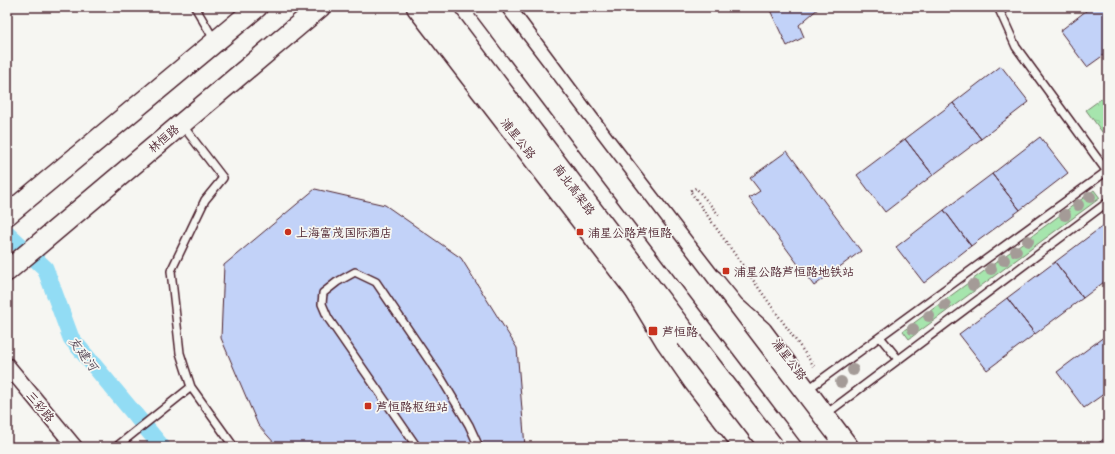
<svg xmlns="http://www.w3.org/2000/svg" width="1115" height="454" font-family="'Playpen Sans','LXGW WenKai TC',sans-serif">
  <defs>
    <pattern id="forest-crowns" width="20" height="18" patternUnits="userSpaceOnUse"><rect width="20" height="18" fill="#a6e5ad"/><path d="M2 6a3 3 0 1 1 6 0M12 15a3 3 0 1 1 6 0" fill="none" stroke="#90c495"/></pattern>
  </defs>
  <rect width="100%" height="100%" fill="#f6f6f2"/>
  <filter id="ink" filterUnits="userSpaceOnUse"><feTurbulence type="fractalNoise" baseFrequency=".025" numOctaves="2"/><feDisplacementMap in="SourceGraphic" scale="8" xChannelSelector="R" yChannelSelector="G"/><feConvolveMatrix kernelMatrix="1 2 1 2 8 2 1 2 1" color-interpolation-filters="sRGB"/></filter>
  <g filter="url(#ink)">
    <path fill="#a6e5ad" stroke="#78826c" d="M1094,190l6,8 -191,141 -6,-8z"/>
    <path fill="url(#forest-crowns)" stroke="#78826c" d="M1108,94v46l-22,-30z"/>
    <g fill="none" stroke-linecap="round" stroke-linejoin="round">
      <path stroke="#92dcf4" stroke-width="17" d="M7,233l38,35 26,70 91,109"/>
    </g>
    <path fill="#c2d2f8" stroke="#4a1f2b" d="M770,7h50l-21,18 5,12 -17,9 -18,-38z
      M1091,7h17v45l-21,15 -27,-36z
      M1001,66l28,36 -48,37 -28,-36z
      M953,103l28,36 -48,36 -28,-36z
      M1040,137l28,36 -48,37 -28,-36z
      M905,139l28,36 -48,37 -28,-37z
      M787,151l74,100 -47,35 -65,-88 11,-7 -10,-13z
      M992,174l28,36 -49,36 -27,-36z
      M315,189l70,16 76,53 56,90 8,99h-5l-2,-2 -3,2h-237l-20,-22 -37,-87 3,-73z
      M944,210l27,36 -47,37 -28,-36z
      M1104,225l4,6v48l-25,19 -28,-36z
      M1055,262l28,36 -48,36 -28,-36z
      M1007,298l28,36 -48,36 -28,-36z
      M1105,336l3,4v51l-24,17 -27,-36z
      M1108,436v11h-15z"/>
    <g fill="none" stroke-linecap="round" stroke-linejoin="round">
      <defs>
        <path id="service" d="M195,7l20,34
          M998,7l18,40 92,126
          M183,126l40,52 -18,22 -34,71 9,82 11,34 43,60
          M880,337l18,22
          M811,387l296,-216
          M830,411l278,-209
          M116,447l75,-60
          M417,447l-89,-129 -6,-14 1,-11 14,-11 18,-10 21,10 65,96 28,47 10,22"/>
        <path id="minor" d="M7,365l68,82"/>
        <path id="secondary" d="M7,215l250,-208
          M7,271l313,-264"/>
        <path id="primary" d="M418,7l229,297
          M503,7l99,133 121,157
          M745,328l87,119"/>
        <path id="trunk" d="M437,7l250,330
          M712,281l21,26 28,25 86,115
          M635,288l32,53 27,39 52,67"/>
      </defs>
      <use href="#service" stroke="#4a1f2b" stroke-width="10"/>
      <use href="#minor" stroke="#4a1f2b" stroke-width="17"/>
      <use href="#secondary" stroke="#4a1f2b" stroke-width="23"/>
      <use href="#primary" stroke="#4a1f2b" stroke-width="25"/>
      <use href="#trunk" stroke="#4a1f2b" stroke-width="25"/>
      <path stroke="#4a1f2b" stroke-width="2.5" stroke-dasharray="1 3" stroke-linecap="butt" d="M719,215l-23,-27 -6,3 124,175"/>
      <use href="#service" stroke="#f6f6f2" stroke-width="7"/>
      <use href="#minor" stroke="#f6f6f2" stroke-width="14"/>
      <use href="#secondary" stroke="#f6f6f2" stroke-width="20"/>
      <use href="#primary" stroke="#f6f6f2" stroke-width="22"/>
      <use href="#trunk" stroke="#f6f6f2" stroke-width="22"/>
      <defs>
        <path id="trunk-bridge" d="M484,7l335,440
          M687,337l85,110"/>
      </defs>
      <use href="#trunk-bridge" stroke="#4a1f2b" stroke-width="25" stroke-linecap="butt"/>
      <use href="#trunk-bridge" stroke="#f6f6f2" stroke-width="22"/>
    </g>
    <g fill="#a49b97">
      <circle cx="1090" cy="197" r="6"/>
      <circle cx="1078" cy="205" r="6"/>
      <circle cx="1065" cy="215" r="6"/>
      <circle cx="1028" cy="241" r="6"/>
      <circle cx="1016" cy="251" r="6"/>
      <circle cx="1004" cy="260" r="6"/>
      <circle cx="991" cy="269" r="6"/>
      <circle cx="973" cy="285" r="6"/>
      <circle cx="945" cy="305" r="6"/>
      <circle cx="929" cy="316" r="6"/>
      <circle cx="913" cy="329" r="6"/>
      <circle cx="853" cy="370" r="6"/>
      <circle cx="841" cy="382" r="6"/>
    </g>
  </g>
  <g fill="#c8321e" stroke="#f6f6f2" stroke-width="1.5">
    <circle cx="288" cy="232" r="4"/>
    <rect x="576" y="228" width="8" height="8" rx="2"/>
    <rect x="722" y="267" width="8" height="8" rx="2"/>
    <rect x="648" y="326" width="10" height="10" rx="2"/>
    <rect x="364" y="402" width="8" height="8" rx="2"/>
  </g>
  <g text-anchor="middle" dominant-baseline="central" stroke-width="3.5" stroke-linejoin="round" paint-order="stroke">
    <g font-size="12" fill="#4a1f2b" stroke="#f6f6f2">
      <text transform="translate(163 138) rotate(-40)">林恒路</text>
      <text transform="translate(519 138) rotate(52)">浦星公路</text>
      <text transform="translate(575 189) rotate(53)">南北高架路</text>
      <text transform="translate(790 359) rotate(53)">浦星公路</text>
      <text transform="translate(41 406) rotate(50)">三彩路</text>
    </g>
    <g font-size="12" fill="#4a1f2b" stroke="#f6f6f2" text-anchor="start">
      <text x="296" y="232">上海富茂国际酒店</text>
      <text x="588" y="232">浦星公路芦恒路</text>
      <text x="734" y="271">浦星公路芦恒路地铁站</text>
      <text x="662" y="331">芦恒路</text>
      <text x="376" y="406">芦恒路枢纽站</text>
    </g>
    <g font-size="13" font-style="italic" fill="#5c4e5d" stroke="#f6f6f2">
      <text transform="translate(84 353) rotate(53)">友建河</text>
    </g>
  </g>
  <rect width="1115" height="454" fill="none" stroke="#f6f6f2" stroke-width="24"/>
  <rect x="12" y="12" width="1091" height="430" fill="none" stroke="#4a1f2b" stroke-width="1.5" filter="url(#ink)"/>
</svg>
